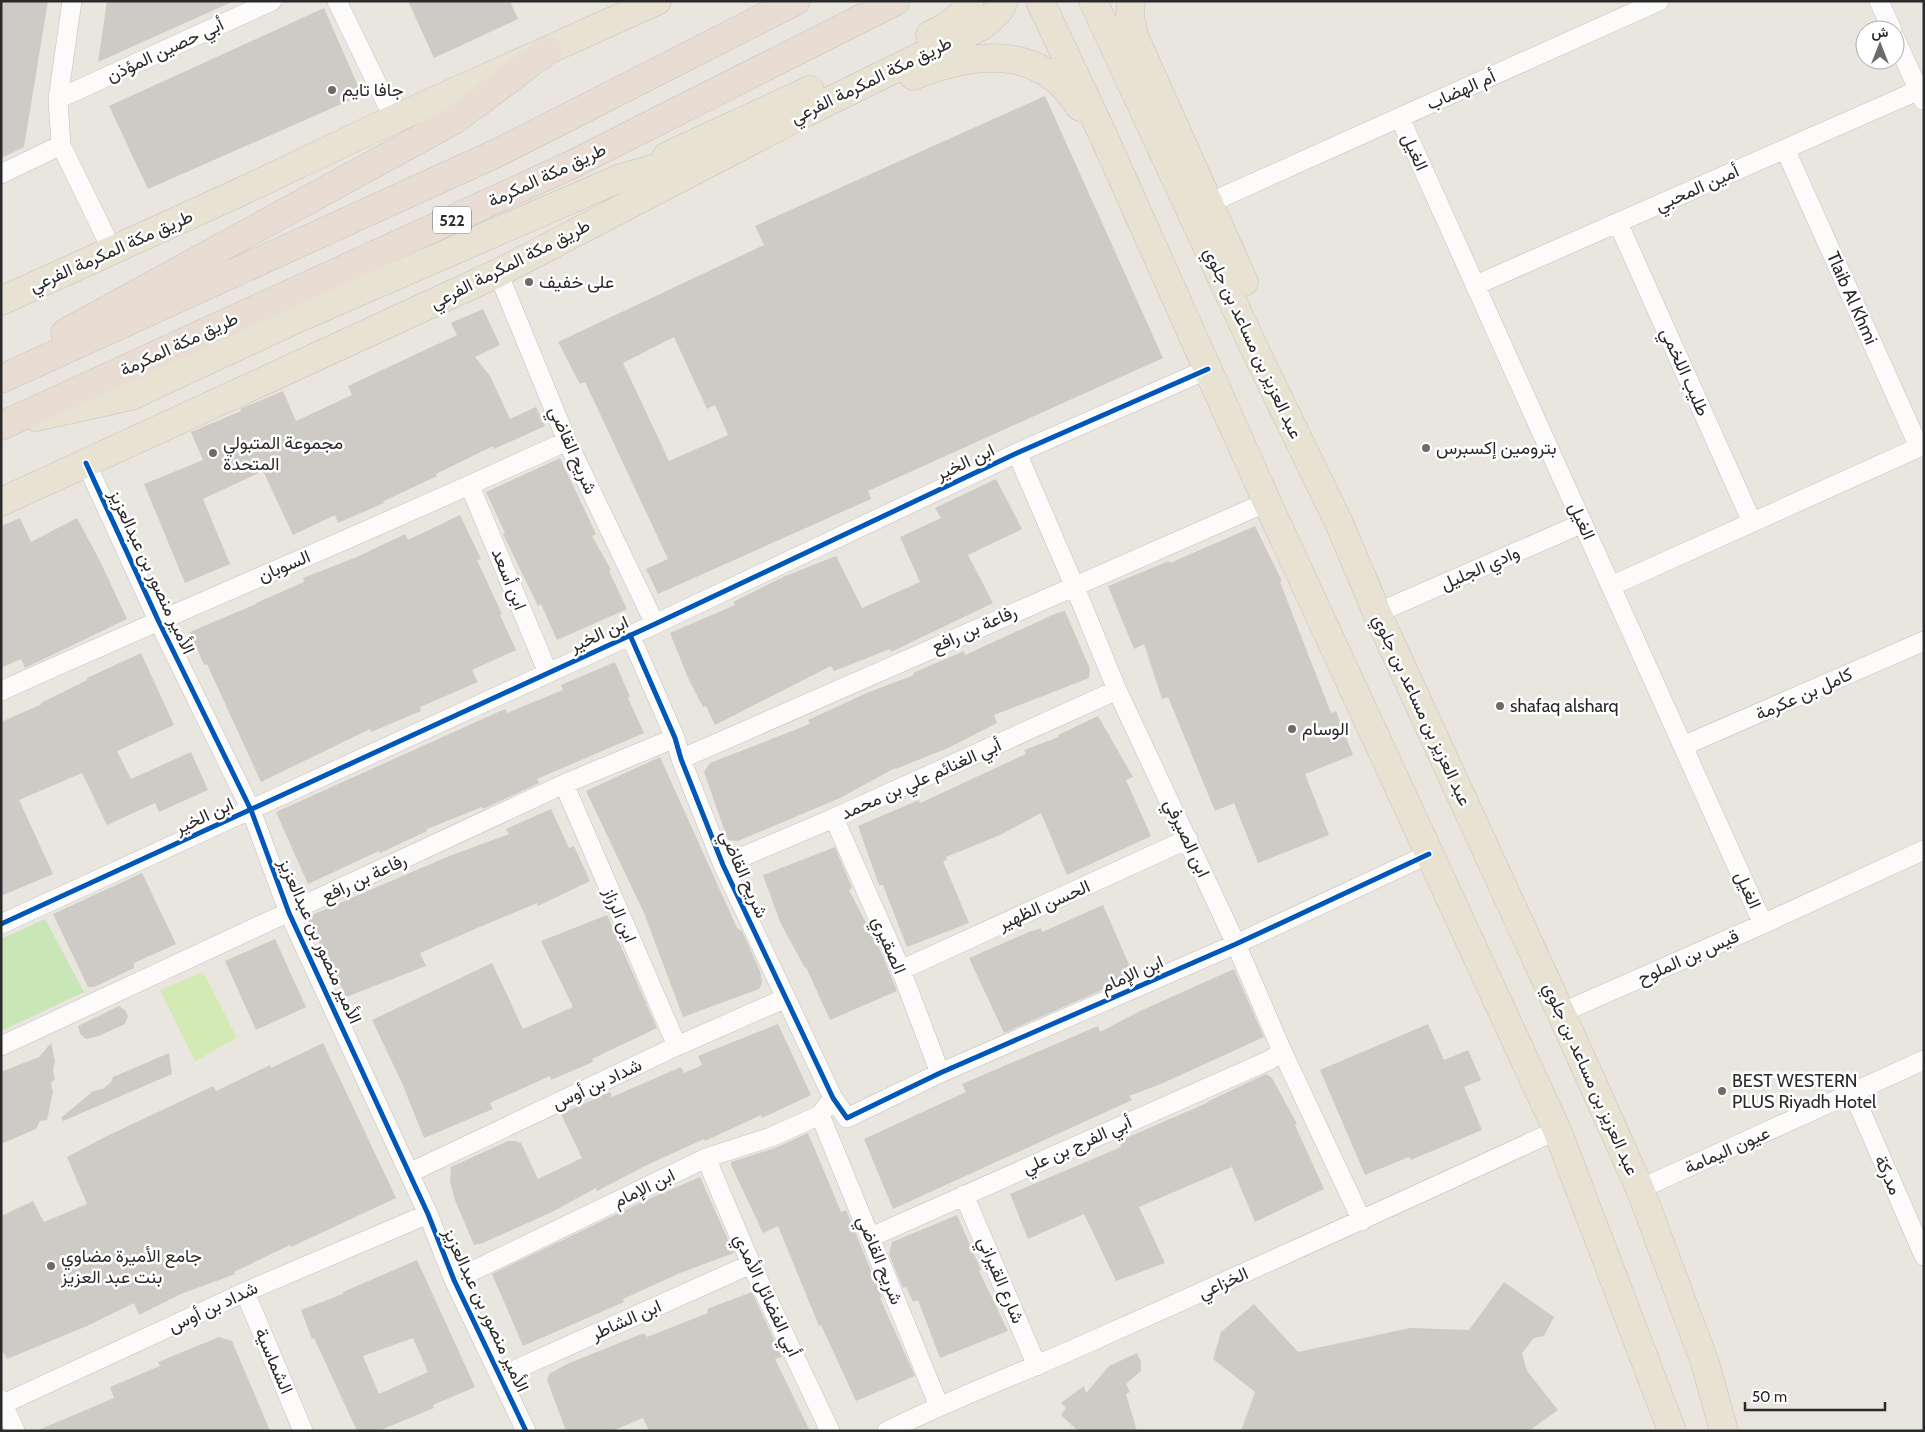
<svg xmlns="http://www.w3.org/2000/svg" width="1925" height="1432" font-family="Cabin,Vazirmatn,sans-serif">
  <rect width="100%" height="100%" fill="#e9e5df"/>
  <path fill="#c9e6b6" d="M45,919l39,73 -83,39v-92z"/>
  <path fill="#d4eab4" d="M203,972l34,66 -42,23 -35,-71z"/>
  <path fill="#cecbc6" fill-rule="evenodd" d="M1,1h47l-24,146 -23,11z
    M107,1h127l-136,61z
    M408,1h102l8,18 -84,39z
    M324,8l38,87 -214,94 -39,-83z
    M1045,96l118,262 -295,133 3,8 -213,95 -12,-25 22,-10 -83,-177 -5,2 -22,-42 206,-97 -9,-19zM674,337l33,72 8,-4 13,30 -59,26 -46,-98z
    M483,309l17,36 -25,12 15,19 20,43 26,-12 9,19 -51,23 -1,-3 -57,28 1,2 -53,25v2l-46,20 -3,-8 -42,20 -30,-64 -60,28 27,65 -45,19 -41,-99 59,-24 -12,-28 50,-21 -1,-2 43,-18 13,30 56,-26 -4,-9 109,-51 -6,-12z
    M560,458l36,76 -4,2 19,34 -2,1 18,38 -70,31 -16,-36 -3,2 -35,-72 2,-1 -19,-41z
    M996,479l26,50 -54,26 25,48 -102,49 -1,-3 -56,22 -3,-5 -116,59 -9,-19 -3,1 -14,-27 -19,-47 65,-28 -2,-3 50,-25 53,-21 26,52 58,-26 -20,-45 41,-19 -6,-10z
    M460,515l21,44 -4,1 25,54 -2,1 16,35 -44,20 6,12 -58,25 1,4 -50,21 -1,-3 -109,53 -54,-118 -3,1 -14,-33 66,-28v-1l48,-21 -1,-4 54,-21 48,-23 3,6z
    M20,518l11,24 46,-24 23,43 27,58 -102,49 -4,-9 -20,9v-142z
    M1255,526l27,55 -2,1 51,131 5,-2 17,44 -48,19 24,61 -71,28 -24,-60 -19,8 -47,-114 -6,2 -18,-55 -10,5 -26,-63 61,-25 1,2z
    M1065,611l25,58 -1,9 -95,37 3,8 -47,24 -54,22 -1,-1 -55,30 -102,43 -10,-1 -24,-68 6,-9 100,-39 -2,-4 61,-28 45,-17 -1,-2 51,-22 1,4 92,-42z
    M141,653l33,72 -57,26 14,28 60,-27 17,38 -49,22 -4,-9 -48,22 -25,-52 -63,27 34,74 -52,22v-174l41,-18 -1,-1 46,-23v-2z
    M615,662l15,35 -2,1 16,35 -107,46 2,4 -56,26 -1,-2 -55,22v2l-47,22 -1,-2 -71,33 -32,-72 229,-103 2,4 56,-23 -2,-5z
    M1098,716l35,61 -7,3 25,56 -84,39 -26,-62 -41,22 -54,22 1,3 -4,1 26,62 -62,24 -24,-62h-4l-21,-59 61,-26 1,3 106,-49 -2,-4 35,-13 -1,-2z
    M660,757l77,171 5,3 18,40 2,12 -3,6 -76,28 -39,-104 -58,-122z
    M551,809l18,39 5,-2 16,35 -52,25 -1,-3 -62,26 -55,24 6,13 -80,31 -18,-41 -2,1 -19,-40 140,-60 62,-23 -3,-5z
    M835,847l17,41 -3,2 33,64 15,37 -67,29 -24,-53 -1,1 -25,-46 -17,-47z
    M142,873l34,71 -42,19v5l-40,19h-6l-35,-73z
    M1103,905l31,71 -130,57 -35,-75 60,-26 12,-4 1,4z
    M607,915l50,113 -65,31 1,3 -42,18 -1,-4 -60,27 3,6 -69,29 -22,-55 -30,-63 120,-57 31,66 50,-22 -32,-66z
    M275,939l31,68 -50,23 -31,-69z
    M1234,969l30,68 -103,47 -32,12 3,4 -239,109 -29,-70 102,-47 -4,-8 136,-58 2,6 40,-21z
    M119,1006l6,4 3,6 -3,8 -26,12 -13,3 -6,-5 -2,-8z
    M778,1024l33,71 -49,23 -1,-3 -56,26 -1,-2 -55,25 -52,27 -1,-3 -44,24 -69,31 -9,2 -19,-45 -5,-19 1,-14 57,-26h7l6,2 17,36 44,-21 -21,-44 49,-22 2,5 69,-30 3,6 18,-8 -4,-9z
    M1428,1024l16,36 24,-10 13,30 -17,7 18,43 -71,30 -2,-3 -44,18 -45,-105z
    M51,1043l4,18 -2,9 2,9 -4,4 2,9 -6,28 -7,1 -4,8 -35,15v-72l38,-15z
    M323,1043l73,155 -105,49 -1,-2 -56,27 1,2 -54,20 -42,21 -5,-12 -47,23 -80,33 -6,-11v-132l32,-15 11,21 43,-18 -20,-47 40,-21 106,-50 3,5 54,-26 1,3z
    M169,1053l3,21 -109,47 -2,-3 32,-27 10,-2 8,-7 2,-5z
    M1266,1074l6,4 25,46 -2,1 29,64 -69,33 -23,-55 -93,40 26,56 -49,18 -32,-67 -56,25 -18,-45 111,-47 -2,-6 88,-38v-1z
    M808,1133l33,79 5,-2 36,87 -2,1 35,78 -59,25 -35,-76 -2,1 -41,-100 -15,7 -32,-68v-3l44,-14z
    M700,1177l34,76 -54,20 -57,26 1,3 -101,44 -31,-72 152,-73z
    M957,1215l24,55 -2,1 29,60 -68,27 -22,-58 -5,2 -7,-15 -3,1 -14,-34 3,-12z
    M417,1260l58,127 -42,18 1,3 -56,23h-21l-43,-93 -2,1 -11,-29 42,-16v-2zM413,1338l15,34 -49,22 -16,-38z
    M1504,1282l50,35 -10,19 -10,2 -12,15 5,18 31,39 -29,21h-288l14,-39 -42,-33 8,-27 33,-28 44,48 112,-24 59,2z
    M752,1292l30,65 -7,2 35,72h-161l-6,-13 -31,13h-46l-19,-51 2,-6 18,-10 77,-31 3,4 61,-24 -1,-4z
    M219,1337l13,4 38,90h-234l78,-33 -4,-11 50,-21 -2,-4z
    M1137,1353l4,9v9l-15,13 4,8 -4,2 11,37h-59l-17,-16 5,-7 -5,-5 23,-17 2,7 23,-27z"/>
  <g fill="none" stroke-linecap="round" stroke-linejoin="round">
    <defs>
      <path id="minor" d="M72,1l-14,98 3,46 51,105
        M337,1l57,118
        M1879,1l13,29
        M1895,38l28,62
        M58,99l214,-98
        M1400,118l363,806
        M1785,149l134,298
        M1,174l60,-29
        M1209,203l450,-202
        M1618,223l134,299
        M498,273l69,168 88,183
        M1476,285l443,-195
        M1017,453l57,132 43,105 119,254 46,107 80,170
        M86,463l72,157 93,190 38,103 139,301 26,66 72,151
        M470,486l78,187
        M1611,586l313,-141
        M1377,613l206,-90
        M630,635l45,103 6,21 42,106 110,233 14,20 93,-45 296,-129 193,-90
        M1,691c188,-85 379,-164 566,-250
        M1683,746l241,-105
        M681,759l586,-257
        M564,784l113,262
        M834,818l67,152 39,103
        M723,865l111,-47 283,-128
        M1,924l654,-300 362,-171 191,-84
        M901,970l287,-131
        M1561,1013l202,-89 161,-74
        M1,1046l563,-262 111,-46
        M1853,1093l71,163
        M820,1115l119,291
        M706,1158l45,106 79,167
        M409,1173l268,-127 109,-48
        M1640,1189l284,-129
        M964,1195l73,171
        M871,1237l399,-177 12,-9
        M454,1280l252,-122 65,-21 49,-22 13,-17
        M245,1292l58,139
        M501,1376l250,-112
        M1,1400l14,31
        M1,1405l244,-113 183,-78
        M887,1431c67,-33 137,-59 205,-90 155,-69 310,-139 465,-211"/>
      <path id="primary" d="M1040,1l63,134 164,367 290,628 115,301
        M1093,1l163,351 83,171 38,90 184,400 79,176 65,174 19,68
        M1131,1l-1,14 4,21 110,246
        M930,35c15,-7 34,-18 40,-34
        M913,76c46,-18 102,-31 144,4 9,7 16,18 23,27
        M667,156l143,-66
        M1,301l235,-107 158,-75 263,-118
        M36,417l95,-21 161,-75 326,-142 76,-22
        M1,502l497,-229 303,-158 181,-89 17,-15 5,-10"/>
      <path id="motorway" d="M65,333l391,-214 92,-69
        M1,379l496,-226 299,-152
        M1,426l570,-261 325,-164"/>
    </defs>
    <use href="#minor" stroke="#c2c1c1" stroke-width="20"/>
    <use href="#primary" stroke="#c4c3c1" stroke-width="29"/>
    <use href="#motorway" stroke="#c4c3c1" stroke-width="29"/>
    <use href="#minor" stroke="#fcfbfa" stroke-width="19"/>
    <use href="#primary" stroke="#e7e2d2" stroke-width="28"/>
    <use href="#motorway" stroke="#e9ddd3" stroke-width="28"/>
    <defs>
      <path id="cycleway" d="M86,463l72,157 93,190 38,103 139,301 26,66 72,151
        M630,635l45,103 6,21 42,106 110,233 14,20 93,-45 296,-129 193,-90
        M1,924l654,-300 362,-171 191,-84"/>
    </defs>
    <use href="#cycleway" stroke="#fff" stroke-width="8"/>
    <use href="#cycleway" stroke="#0057b8" stroke-width="5"/>
  </g>
  <g fill="#6d6b69" stroke="#fff" stroke-width="2">
    <circle cx="332" cy="90" r="5"/>
    <circle cx="529" cy="282" r="5"/>
    <circle cx="1426" cy="448" r="5"/>
    <circle cx="213" cy="453" r="5"/>
    <circle cx="1500" cy="706" r="5"/>
    <circle cx="1292" cy="729" r="5"/>
    <circle cx="1722" cy="1091" r="5"/>
    <circle cx="51" cy="1266" r="5"/>
  </g>
  <g text-anchor="middle" dominant-baseline="central" stroke-width="5" stroke-linejoin="round" paint-order="stroke">
    <rect fill="#fff" stroke="#6a6a6a" stroke-width="1" x="433" y="206.5" width="38" height="27" rx="4"/>
    <g font-size="16" font-weight="bold" fill="#2a2a2a">
      <text x="452" y="220">522</text>
    </g>
    <g font-size="18" fill="#2a2a2a" stroke="#fff">
      <text transform="translate(165 50) rotate(-25)">أبي حصين المؤذن</text>
      <text transform="translate(871 80) rotate(-26)">طريق مكة المكرمة الفرعي</text>
      <text transform="translate(1461 90) rotate(-24)">أم الهضاب</text>
      <text transform="translate(1415 152) rotate(66)">الغيل</text>
      <text transform="translate(547 175) rotate(-25)">طريق مكة المكرمة</text>
      <text transform="translate(1697 188) rotate(-24)">أمين المحبي</text>
      <text transform="translate(111 251) rotate(-24)">طريق مكة المكرمة الفرعي</text>
      <text transform="translate(510 264) rotate(-27)">طريق مكة المكرمة الفرعي</text>
      <text transform="translate(1852 298) rotate(66)">Tlaib Al Khmi</text>
      <text transform="translate(1253 343) rotate(65)">عبد العزيز بن مساعد بن جلوي</text>
      <text transform="translate(179 344) rotate(-25)">طريق مكة المكرمة</text>
      <text transform="translate(1685 372) rotate(66)">طليب اللخمي</text>
      <text transform="translate(573 450) rotate(66)">شريح القاضي</text>
      <text transform="translate(965 462) rotate(-25)">ابن الخير</text>
      <text transform="translate(1582 521) rotate(66)">الغيل</text>
      <text transform="translate(284 566) rotate(-23)">السوبان</text>
      <text transform="translate(1480 568) rotate(-24)">وادي الجليل</text>
      <text transform="translate(152 572) rotate(65)">الأمير منصور بن عبدالعزيز</text>
      <text transform="translate(509 579) rotate(68)">ابن أسعد</text>
      <text transform="translate(974 629) rotate(-24)">رفاعة بن رافع</text>
      <text transform="translate(599 634) rotate(-25)">ابن الخير</text>
      <text transform="translate(1804 694) rotate(-24)">كامل بن عكرمة</text>
      <text transform="translate(1422 710) rotate(65)">عبد العزيز بن مساعد بن جلوي</text>
      <text transform="translate(921 779) rotate(-24)">أبي الغنائم علي بن محمد</text>
      <text transform="translate(204 816) rotate(-25)">ابن الخير</text>
      <text transform="translate(1187 838) rotate(65)">ابن الصيرفي</text>
      <text transform="translate(744 874) rotate(66)">شريح القاضي</text>
      <text transform="translate(364 878) rotate(-25)">رفاعة بن رافع</text>
      <text transform="translate(1748 890) rotate(66)">الغيل</text>
      <text transform="translate(1044 905) rotate(-24)">الحسن الظهير</text>
      <text transform="translate(620 915) rotate(67)">ابن الرزاز</text>
      <text transform="translate(320 941) rotate(66)">الأمير منصور بن عبدالعزيز</text>
      <text transform="translate(889 945) rotate(67)">الصقيري</text>
      <text transform="translate(1688 957) rotate(-24)">قيس بن الملوح</text>
      <text transform="translate(1132 974) rotate(-24)">ابن الإمام</text>
      <text transform="translate(1591 1079) rotate(66)">عبد العزيز بن مساعد بن جلوي</text>
      <text transform="translate(597 1084) rotate(-25)">شداد بن أوس</text>
      <text transform="translate(1077 1145) rotate(-24)">أبي الفرج بن علي</text>
      <text transform="translate(1727 1150) rotate(-24)">عيون اليمامة</text>
      <text transform="translate(1888 1175) rotate(66)">مدركة</text>
      <text transform="translate(644 1188) rotate(-26)">ابن الإمام</text>
      <text transform="translate(880 1260) rotate(68)">شريح القاضي</text>
      <text transform="translate(1001 1280) rotate(67)">شارع القيراني</text>
      <text transform="translate(1223 1283) rotate(-24)">الخزاعي</text>
      <text transform="translate(767 1295) rotate(65)">أبي الفضائل الأمدي</text>
      <text transform="translate(213 1307) rotate(-25)">شداد بن أوس</text>
      <text transform="translate(486 1310) rotate(65)">الأمير منصور بن عبدالعزيز</text>
      <text transform="translate(626 1320) rotate(-24)">ابن الشاطر</text>
      <text transform="translate(274 1361) rotate(67)">الشماسية</text>
    </g>
    <g font-size="18" fill="#2a2a2a" stroke="#fff" text-anchor="start">
      <text x="342" y="90">جافا تايم</text>
      <text x="539" y="282">على خفيف</text>
      <text x="223" y="443">مجموعة المتبولي<tspan x="223" dy="21">المتحدة</tspan></text>
      <text x="1436" y="448">بترومين إكسبرس</text>
      <text x="1510" y="706">shafaq alsharq</text>
      <text x="1302" y="729">الوسام</text>
      <text x="1732" y="1081">BEST WESTERN<tspan x="1732" dy="21">PLUS Riyadh Hotel</tspan></text>
      <text x="61" y="1256">جامع الأميرة مضاوي<tspan x="61" dy="21">بنت عبد العزيز</tspan></text>
    </g>
  </g>
  <rect width="1925" height="1432" fill="none" stroke="#2a2a2a" stroke-width="5"/>
  <g transform="translate(1880 45)"><circle r="24" fill="#ffffff" stroke="#aaaaaa"/>
  <path d="M0-4L9 19L0 12L-9 19Z" fill="#6d6b69"/>
  <text y="-8" font-size="14" font-weight="bold" text-anchor="middle" fill="#2a2a2a">ش</text>
  </g>
  <path d="M1745 1402v8h140v-8" fill="none" stroke="#2a2a2a" stroke-width="2.5"/>
  <text x="1752" y="1402" font-size="15" fill="#2a2a2a" stroke="#ffffff" stroke-width="4" paint-order="stroke">50 m</text>
</svg>
